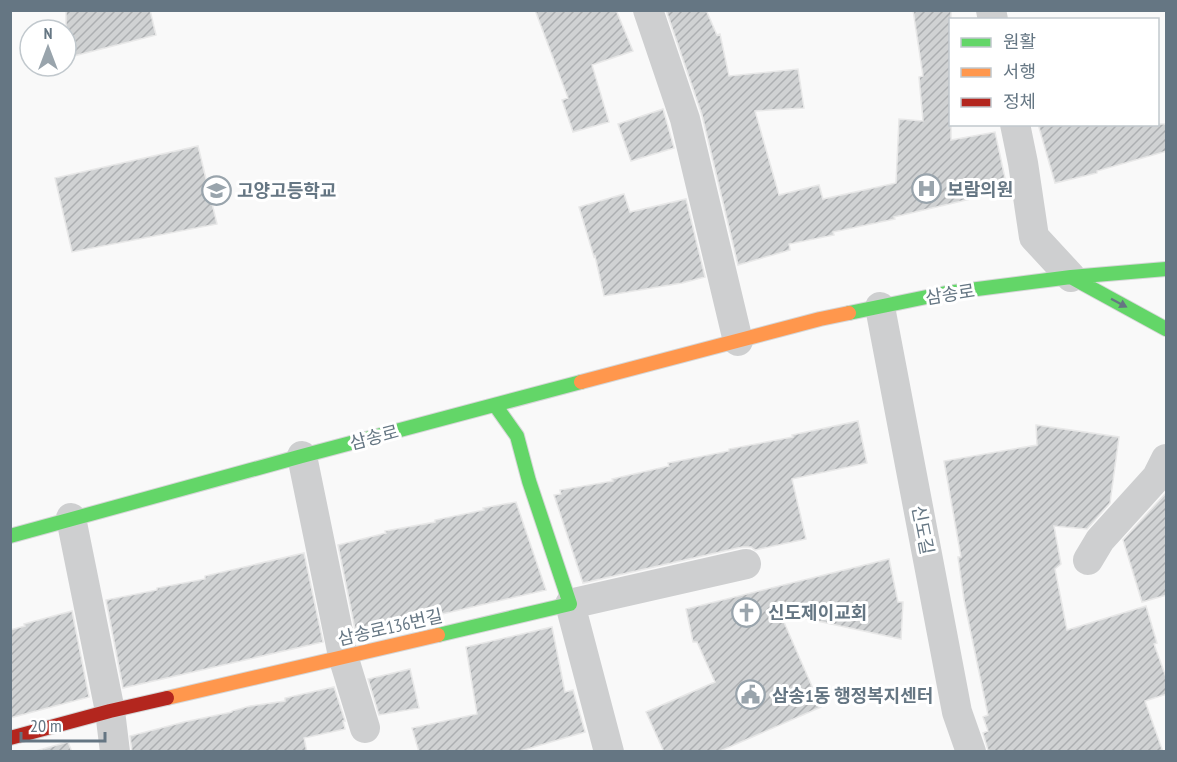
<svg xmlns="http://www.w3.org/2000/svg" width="1177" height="762" font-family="'PT Sans Narrow','Noto Sans KR',sans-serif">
  <defs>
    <pattern id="building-hatch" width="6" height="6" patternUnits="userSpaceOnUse" patternTransform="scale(1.5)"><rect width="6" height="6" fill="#d0d2d3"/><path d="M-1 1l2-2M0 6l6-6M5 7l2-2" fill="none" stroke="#acafb1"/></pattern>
  </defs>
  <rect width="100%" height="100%" fill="#f9f9f9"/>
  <path fill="url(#building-hatch)" stroke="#e8e8e8" stroke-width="1.5" d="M66,10h84l6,25 -90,23z
    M535,10h81l17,41 -41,14 17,57 -36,10 -11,-32 6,-2z
    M666,10h40l11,25 3,-1 9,42 69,-7 6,39 -49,3 24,84 40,-10 4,14 73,-16 3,-64 24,2 -4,-44 4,-1 -10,-66h38v130l44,-8 13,60 -29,5 -85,20 1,2 -62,13 1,3 -45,9 1,6 -52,15 -36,-150z
    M663,109l11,39 -43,13 -13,-37z
    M1038,124h129v27l-70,20v2l-42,10z
    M198,146l19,78 -145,28 -17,-74z
    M624,194l6,18 56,-13 19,78 -23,6 -78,13 -9,-40 -1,1 -15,-50z
    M858,421l9,42 -75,16 14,60 -51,11 -4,-3h-9l-159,36 -29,-88 7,-1 -1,-4 53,-9 -1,-2 57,-13 -1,-3 61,-12v-2l64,-12 -1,-2z
    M1036,425l83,12 -9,66 -23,26 -33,-3 7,38 -6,5 12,61 79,-24 11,37 -3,1 13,36v14l-22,7 18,51h-175v-2l-5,-17 5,-2 -5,-14 5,-2 -24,-115 -6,-43h3l-17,-96 93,-16z
    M1167,492v103l-25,7 -19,-62z
    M516,502l30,88 -190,44 -18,-89 48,-12 -1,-2 50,-9v-2l49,-10 -1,-2z
    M304,553l19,89 -200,46 -17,-88 51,-10v-2l48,-9v-3z
    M889,559l9,43h5l-2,37 -121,-26 41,94 -103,45h-54l-18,-40 69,-30 -18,-40h-4l-7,-33z
    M72,611l17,86 -79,21v-88l15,-4 -1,-2z
    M552,627l13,65 8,-2 12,42 -68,20h-98l-7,-24 65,-14 -11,-67z
    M410,669l9,39 -40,7 -11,-36z
    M334,687l11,34h-2l2,8 -41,9 3,14h-175l-2,-16 54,-14 48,-10v-1l18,-5 35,-5v-3z
    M68,742l4,10h-40z"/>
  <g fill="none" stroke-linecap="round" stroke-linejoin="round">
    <defs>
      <path id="fast" d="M1071,277l95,52
        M849,313l97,-20 125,-16 95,-8
        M10,536l292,-80 279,-74
        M438,635l132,-31 -41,-123 -12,-45 -22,-31"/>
      <path id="slow" d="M581,382l239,-63 29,-6
        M167,698l271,-63"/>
      <path id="jam" d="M10,738l100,-27 57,-13"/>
    </defs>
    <use href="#fast" stroke="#d5d6d7" stroke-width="16"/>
    <use href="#slow" stroke="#d5d6d7" stroke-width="16"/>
    <use href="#jam" stroke="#d5d6d7" stroke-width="16"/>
    <path stroke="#cecfd0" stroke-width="30" d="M648,10l37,109 53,222
      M991,10l2,10
      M1015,124l8,39 11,74 37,40
      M880,307l77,405 14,40
      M302,456l41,200 22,72
      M71,518l39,193 5,41
      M1088,560l12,-20 57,-63 9,-18
      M609,752l-39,-148 176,-40"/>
    <use href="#fast" stroke="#63d668" stroke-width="14"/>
    <use href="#slow" stroke="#ff974d" stroke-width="14"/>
    <use href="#jam" stroke="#b3261e" stroke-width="14"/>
  </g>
  <defs><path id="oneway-solid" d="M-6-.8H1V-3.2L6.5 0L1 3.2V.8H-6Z" transform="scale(1.5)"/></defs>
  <use fill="#657683" href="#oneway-solid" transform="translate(1119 303) rotate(28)"/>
  <defs>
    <symbol id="hospital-ring" viewBox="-11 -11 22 22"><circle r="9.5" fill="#fff" stroke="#99a4ac" stroke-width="1.5"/><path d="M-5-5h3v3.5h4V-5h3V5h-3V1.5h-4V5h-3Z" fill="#99a4ac"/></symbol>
    <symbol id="school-ring" viewBox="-11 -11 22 22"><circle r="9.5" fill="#fff" stroke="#99a4ac" stroke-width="1.5"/><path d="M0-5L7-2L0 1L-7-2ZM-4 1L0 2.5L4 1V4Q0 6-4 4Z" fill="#99a4ac"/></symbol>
    <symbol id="church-ring" viewBox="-11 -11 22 22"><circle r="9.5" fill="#fff" stroke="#99a4ac" stroke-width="1.5"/><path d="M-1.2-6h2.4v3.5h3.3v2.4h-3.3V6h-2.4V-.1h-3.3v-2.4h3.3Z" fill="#99a4ac"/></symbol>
    <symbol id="civic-ring" viewBox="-11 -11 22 22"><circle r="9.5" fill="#fff" stroke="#99a4ac" stroke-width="1.5"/><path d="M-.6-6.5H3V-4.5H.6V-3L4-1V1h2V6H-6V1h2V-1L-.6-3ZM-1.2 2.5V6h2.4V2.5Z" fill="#99a4ac"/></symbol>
  </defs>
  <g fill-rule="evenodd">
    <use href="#hospital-ring" x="910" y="172" width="33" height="33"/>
    <use href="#school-ring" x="200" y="174" width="33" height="33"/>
    <use href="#church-ring" x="730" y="596" width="33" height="33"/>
    <use href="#civic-ring" x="734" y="678" width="33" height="33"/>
  </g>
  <g text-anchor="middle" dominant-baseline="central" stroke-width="6" stroke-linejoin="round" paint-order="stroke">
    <g font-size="18" font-weight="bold" fill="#657683" stroke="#fff" text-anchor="start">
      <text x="947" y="189">보람의원</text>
      <text x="237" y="190">고양고등학교</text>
      <text x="768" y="612">신도제이교회</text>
      <text x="772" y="695">삼송1동 행정복지센터</text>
    </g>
    <g font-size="18" fill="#657683" stroke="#fff">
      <text transform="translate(950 294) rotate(-9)">삼송로</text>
      <text transform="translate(374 437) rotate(-15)">삼송로</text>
      <text transform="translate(923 530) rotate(79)">신도길</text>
      <text transform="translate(390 627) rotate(-13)">삼송로136번길</text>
    </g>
  </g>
  <rect width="1177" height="762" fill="none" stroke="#657683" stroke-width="24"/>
  <rect x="949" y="18" width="210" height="108" fill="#ffffff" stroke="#c1c8cd" stroke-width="1.5"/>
  <rect x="961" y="38" width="30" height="9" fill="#63d668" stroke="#c1c8cd" stroke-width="1.5"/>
  <text x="1003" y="48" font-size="18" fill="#657683">원활</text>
  <rect x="961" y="68" width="30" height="9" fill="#ff974d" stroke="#c1c8cd" stroke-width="1.5"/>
  <text x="1003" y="78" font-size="18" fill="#657683">서행</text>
  <rect x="961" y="98" width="30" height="9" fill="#b3261e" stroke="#c1c8cd" stroke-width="1.5"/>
  <text x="1003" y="108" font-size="18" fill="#657683">정체</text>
  <g transform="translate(48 48)"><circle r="28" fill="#ffffff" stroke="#c1c8cd" stroke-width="1.5"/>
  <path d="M0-4.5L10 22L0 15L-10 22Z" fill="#99a4ac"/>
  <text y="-9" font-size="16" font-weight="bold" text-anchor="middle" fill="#657683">N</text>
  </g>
  <path d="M21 732v9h84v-9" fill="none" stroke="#657683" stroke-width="3"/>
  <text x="30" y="732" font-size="18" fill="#657683" stroke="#ffffff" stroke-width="4.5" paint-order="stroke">20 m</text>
</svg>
